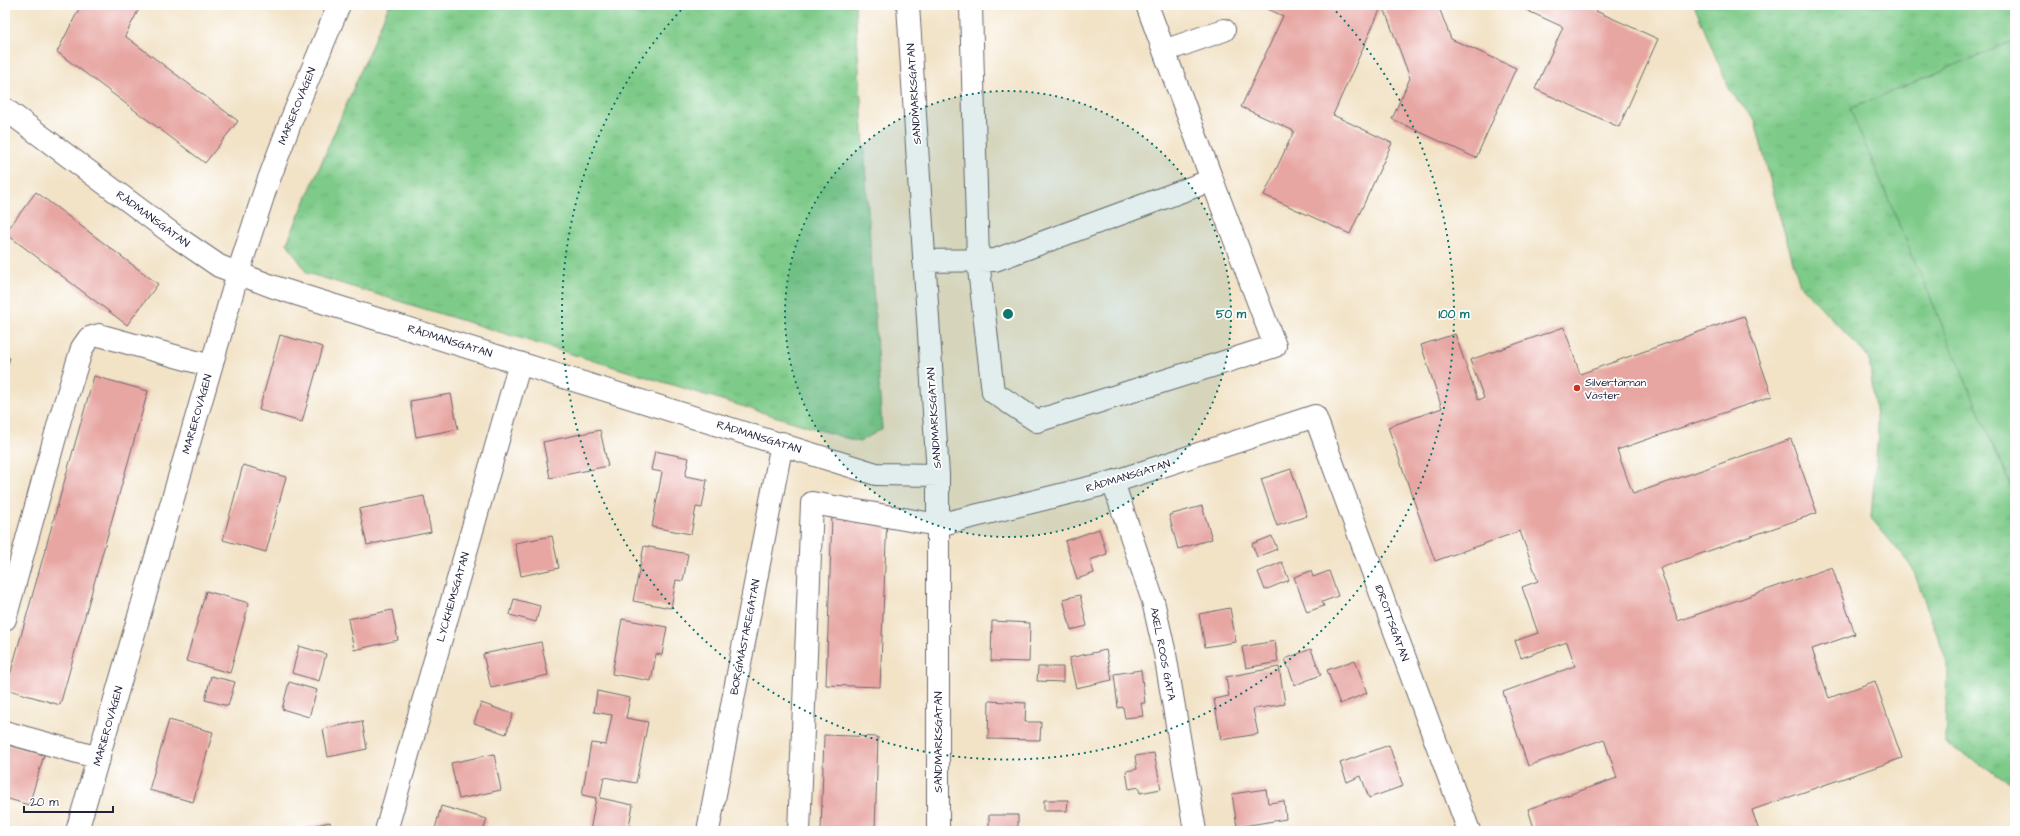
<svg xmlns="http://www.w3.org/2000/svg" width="2020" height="836" font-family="'Architects Daughter',sans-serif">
  <defs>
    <pattern id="grass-tufts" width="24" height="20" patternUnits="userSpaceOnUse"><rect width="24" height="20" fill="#7ecb89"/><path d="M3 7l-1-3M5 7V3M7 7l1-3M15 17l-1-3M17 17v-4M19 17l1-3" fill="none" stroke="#6dae77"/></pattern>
  </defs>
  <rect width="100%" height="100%" fill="#fff"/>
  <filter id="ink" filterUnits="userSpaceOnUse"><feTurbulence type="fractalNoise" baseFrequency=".025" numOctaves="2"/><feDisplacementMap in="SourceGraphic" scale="8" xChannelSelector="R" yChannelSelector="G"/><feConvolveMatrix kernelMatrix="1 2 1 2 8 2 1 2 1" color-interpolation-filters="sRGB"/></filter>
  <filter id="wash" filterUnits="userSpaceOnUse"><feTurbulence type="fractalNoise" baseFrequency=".012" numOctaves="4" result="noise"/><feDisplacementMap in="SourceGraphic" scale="16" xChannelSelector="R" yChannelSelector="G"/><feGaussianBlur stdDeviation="0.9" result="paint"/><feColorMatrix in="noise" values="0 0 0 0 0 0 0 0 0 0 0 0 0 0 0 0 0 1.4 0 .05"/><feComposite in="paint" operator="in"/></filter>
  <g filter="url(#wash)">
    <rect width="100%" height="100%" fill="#f2e3c7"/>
    <path fill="url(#grass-tufts)" stroke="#507662" d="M389,5h466l27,424 -23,13 -552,-169 -20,-30z
      M1694,5h321v780l-70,-42 2,-81 -35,-95 -41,-49 7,-84 -9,-76 -69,-73 -21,-71 -24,-93 -25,-30z"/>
    <path fill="#7ecb89" stroke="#507662" d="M2015,40v456l-165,-387z"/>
    <g id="blocks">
      <path fill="#e7a6a2" d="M81,5h60l-16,31 113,85 -33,42 -148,-111z
        M1259,5h179l13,34 65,29 -40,90 -84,-39 18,-41 -26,-70 -4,2 -47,105 59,28 -42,91 -86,-39 30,-64 -53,-24 42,-91z
        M1515,5h84l-3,6 62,28 -39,88 -84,-38 28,-62z
        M36,192l122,92 -31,41 -122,-92z
        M1744,316l28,80 -155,54 16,44 158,-55 26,74 -157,55 18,53 154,-54 23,67 -43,15 17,49 46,-17 27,77 -150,52 7,21h-224l-7,-22 89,-31 -13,-39 -76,27 -25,-74 72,-26 -8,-24 -46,16 -6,-17 23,-8 -16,-46 16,-6 -18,-50 -85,30 -47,-134 54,-19 -21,-63 34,-11 23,66 6,-2 -14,-38 94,-33 16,47z
        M280,335l43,12 -21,75 -43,-12z
        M5,357l5,1 -5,15z
        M94,376l54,15 -88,314 -54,-16z
        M451,394l7,35 -42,8 -6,-36z
        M600,430l8,36 -58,12 -7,-36z
        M655,451l34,7 -4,18 22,4 -5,28 -6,-1 -5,27 -39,-7 10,-55 -11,-2z
        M243,465l43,12 -20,75 -43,-12z
        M1291,469l16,47 -30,10 -16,-47z
        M424,496l7,36 -64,13 -8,-36z
        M1202,506l10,33 -34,10 -9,-34z
        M832,516l55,2 -7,169 -54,-2z
        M1099,529l8,25 -17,6 4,13 -17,6 -12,-38z
        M552,536l7,32 -38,8 -6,-33z
        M1272,536l5,13 -20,8 -5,-13z
        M644,546l44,8 -5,27 -7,-1 -5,28 -38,-7z
        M1282,562l7,18 -24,10 -7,-18z
        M1311,571l2,6 16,-6 9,25 -16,6 2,4 -17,6 -13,-35z
        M206,591l43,12 -19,70 -44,-12z
        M1080,595l7,31 -16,4 -8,-31z
        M514,599l26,7 -4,16 -26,-7z
        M1230,608l6,34 -31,5 -6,-33z
        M392,610l6,30 -44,10 -6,-31z
        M622,619l45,8 -5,28 -6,-1 -5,27 -39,-7z
        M992,621l38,2 -1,39 -38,-1z
        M1275,641l3,21 -32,6 -4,-21z
        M541,642l7,33 -57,13 -8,-34z
        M299,646l27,8 -7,27 -27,-8z
        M1311,649l10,26 -26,10 -10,-26z
        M1106,650l6,30 -36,8 -7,-30z
        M1355,660l12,33 -27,11 -13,-34z
        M1038,667h25v15l-26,-1z
        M1279,667l6,37 -32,5 5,25 -37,6 -7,-41 15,-3 -3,-19z
        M1141,670l4,33h-4l2,13 -18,2 -2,-11 -5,1 -4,-34z
        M211,676l24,6 -7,24 -23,-6z
        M289,682l28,8 -8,27 -27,-8z
        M597,691l33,7 -4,20 22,4 -12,61 -32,-6 -4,21 33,7 -5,26h-38l6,-33 -14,-3 9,-52 15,2 6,-30 -18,-3z
        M989,701l37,2 -1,19h16l-1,18 -52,-1z
        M481,703l32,11 -7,20 -32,-11z
        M169,720l44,12 -20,70 -44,-12z
        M362,721l5,28 -39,8 -5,-28z
        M824,735l54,2 -3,94h-54z
        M5,744l39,11 -15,50 -24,-7z
        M1389,745l14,41 -34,12 -8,-22 -14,6 -7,-19z
        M1154,753l7,36 -21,4 -1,-6 -10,2 -3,-18 11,-2 -2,-13z
        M494,754l7,36 -42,9 -8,-36z
        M1266,789l2,14 16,-2 2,18 -49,8 -5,-33z
        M1044,800h24l-1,11h-23z
        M441,806l46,13 -4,12h-40l-8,-2z
        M989,815h29v16h-29z
        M330,822l2,9h-38v-1z"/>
    </g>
  </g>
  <g filter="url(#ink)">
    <use href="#blocks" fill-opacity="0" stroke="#6b666c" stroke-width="1"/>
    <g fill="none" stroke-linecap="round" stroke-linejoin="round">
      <defs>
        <path id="minor" d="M908,5l30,470v356
          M973,5l-2,1 7,254 15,132 44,29 238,-75 -63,-166
          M1164,51l60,-21
          M5,109l173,129 41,28 55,21 602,187 62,1
          M924,261l71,-1 217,-80 -65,-175
          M1113,482l40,119 12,53 30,177
          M5,619l55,-200 22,-71 7,-10 10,-3 112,31
          M5,732l94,26
          M77,831l161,-558 28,-86 26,-69 47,-113
          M386,831l134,-468
          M708,831l74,-388
          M799,831l13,-328 126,22 175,-43 202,-66 154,415"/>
      </defs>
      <use href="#minor" stroke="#6b666c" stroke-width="24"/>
      <use href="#minor" stroke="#fff" stroke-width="22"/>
    </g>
  </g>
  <circle cx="1008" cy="314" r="223" fill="#0f766e" fill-opacity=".12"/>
  <g fill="none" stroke="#0f766e" stroke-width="2" stroke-dasharray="2 4">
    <circle cx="1008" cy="314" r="223"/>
    <path d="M1332 7A446 446 0 1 1 684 7"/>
  </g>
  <circle fill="#c8321e" stroke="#fff" stroke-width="1.5" cx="1577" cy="388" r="4"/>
  <g text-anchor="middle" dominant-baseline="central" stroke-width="3.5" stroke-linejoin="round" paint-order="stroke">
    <g font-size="11" fill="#22223b" stroke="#fff">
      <text transform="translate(914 94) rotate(-94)">SANDMARKSGATAN</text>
      <text transform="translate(297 106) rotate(-68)">MARIEROVÄGEN</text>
      <text transform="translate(153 219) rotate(36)">RÅDMANSGATAN</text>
      <text transform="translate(450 341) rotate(17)">RÅDMANSGATAN</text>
      <text transform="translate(197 414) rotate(-74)">MARIEROVÄGEN</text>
      <text transform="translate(934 418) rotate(-94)">SANDMARKSGATAN</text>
      <text transform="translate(759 437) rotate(17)">RÅDMANSGATAN</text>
      <text transform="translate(1128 476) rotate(-17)">RÅDMANSGATAN</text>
      <text transform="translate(453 597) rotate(-74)">LYCKHEMSGATAN</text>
      <text transform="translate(1392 623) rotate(70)">IDROTTSGATAN</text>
      <text transform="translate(745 637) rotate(-79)">BORGMÄSTAREGATAN</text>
      <text transform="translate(1163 654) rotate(79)">AXEL ROOS GATA</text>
      <text transform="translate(108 726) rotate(-74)">MARIEROVÄGEN</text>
      <text transform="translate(938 742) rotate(-90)">SANDMARKSGATAN</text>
    </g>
    <g font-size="11" fill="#22223b" stroke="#fff" text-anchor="start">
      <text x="1585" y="382">Silvertärnan<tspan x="1585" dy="13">Väster</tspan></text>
    </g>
  </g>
  <circle cx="1008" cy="314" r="6" fill="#0f766e" stroke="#fff" stroke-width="2"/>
  <g font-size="12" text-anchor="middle" font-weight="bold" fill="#0f766e" stroke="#fff" stroke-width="3.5" stroke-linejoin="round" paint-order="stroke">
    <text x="1231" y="318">50 m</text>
    <text x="1454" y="318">100 m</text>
  </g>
  <rect width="2020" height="836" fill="none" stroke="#fff" stroke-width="20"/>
  <path d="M24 806v6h89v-6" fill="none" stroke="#22223b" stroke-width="2"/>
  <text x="30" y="806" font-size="12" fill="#22223b" stroke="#ffffff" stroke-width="3" paint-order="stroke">20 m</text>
</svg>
